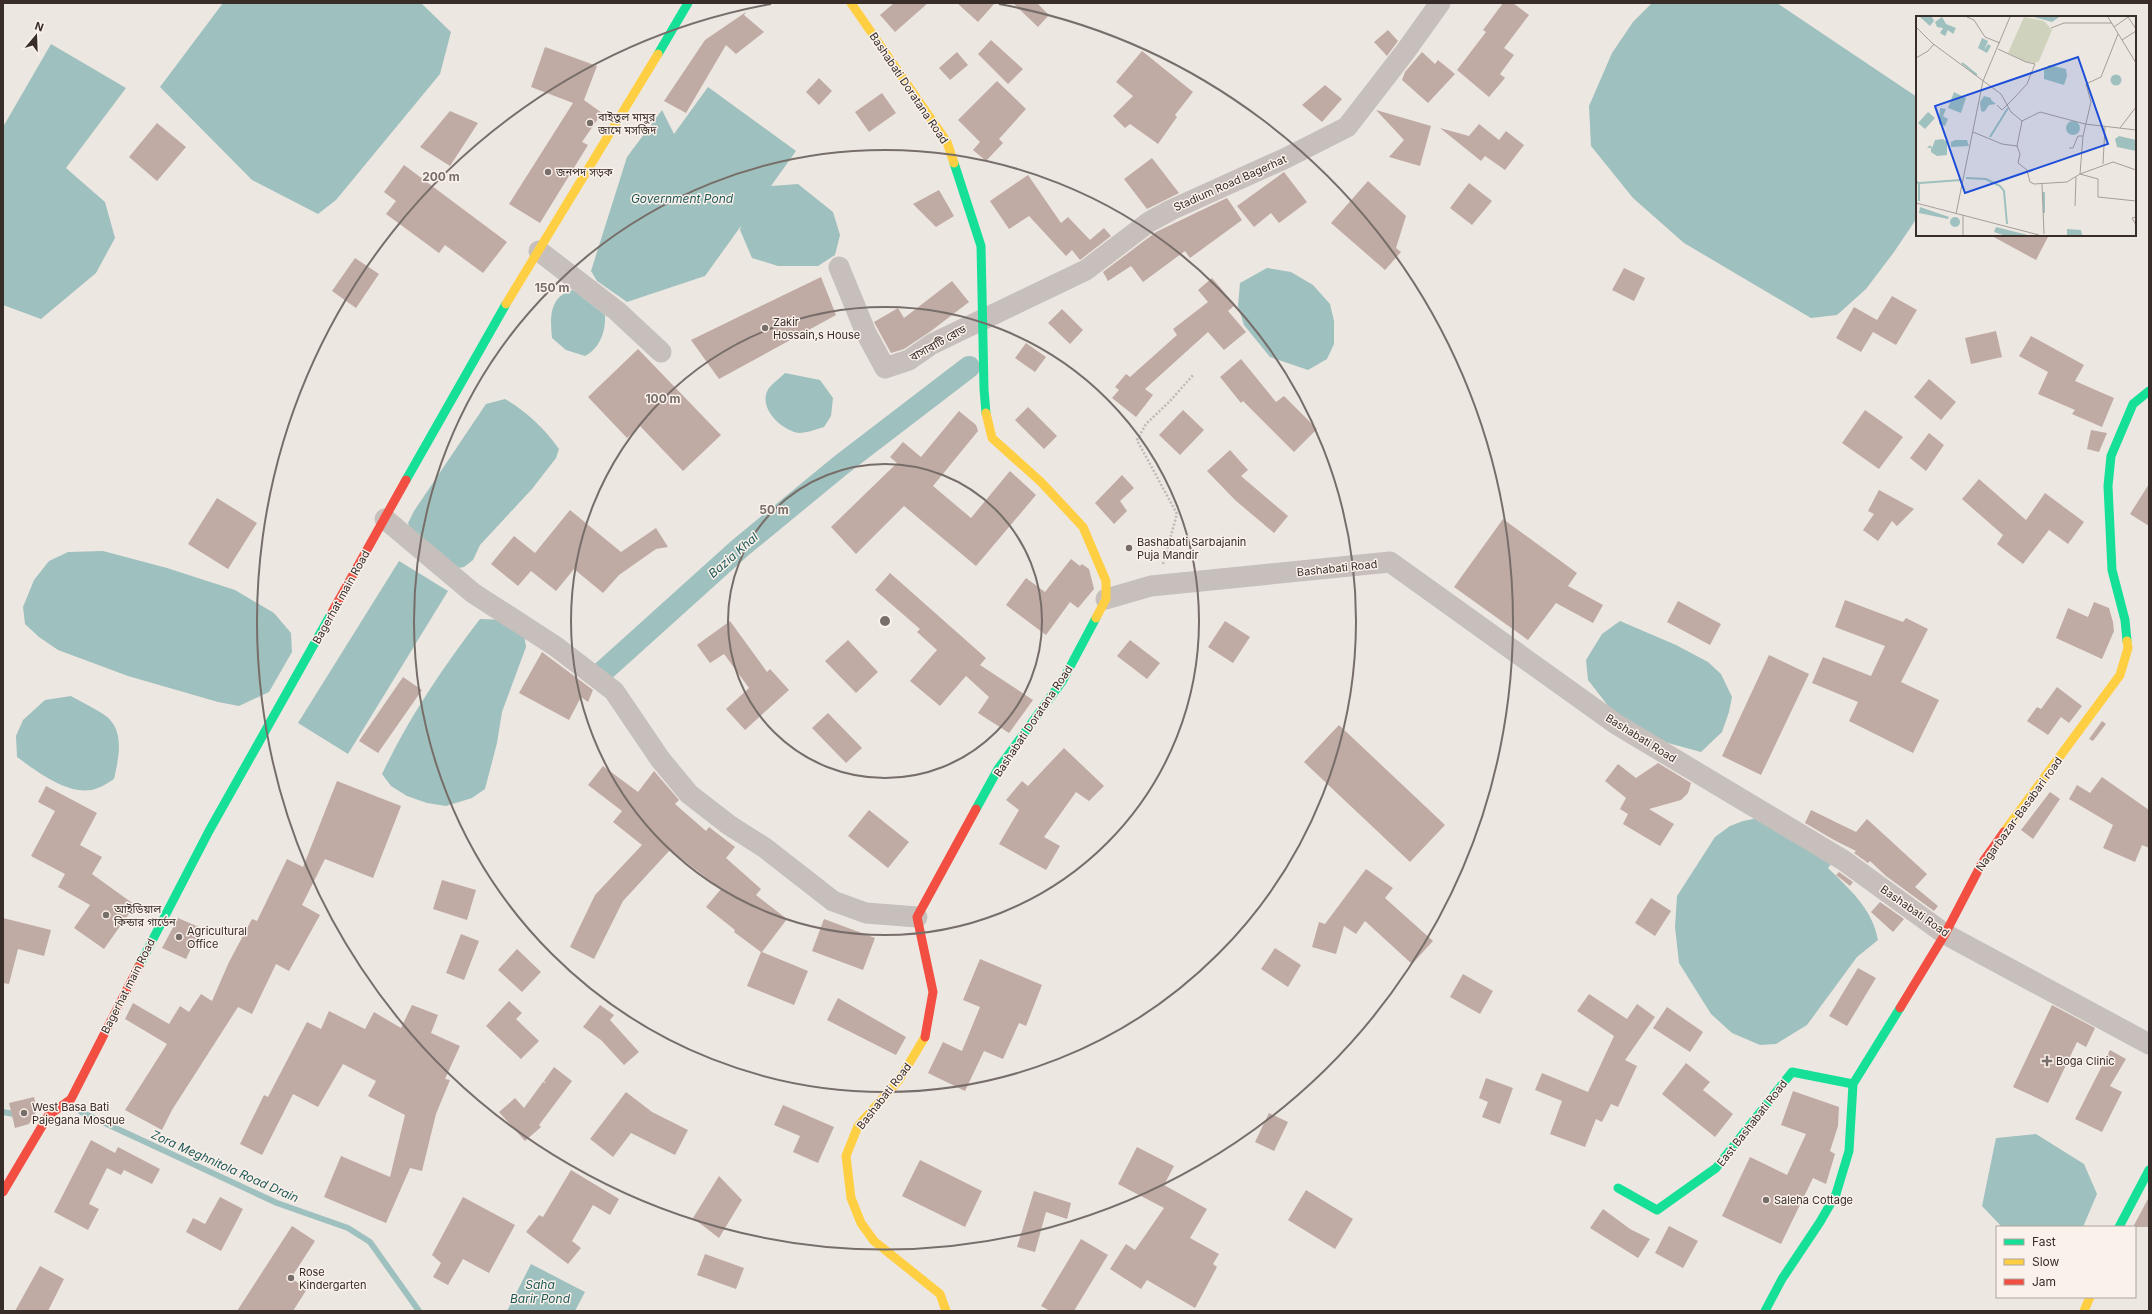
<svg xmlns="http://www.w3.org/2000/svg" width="2152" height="1314" font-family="Inter,'Noto Sans Bengali',sans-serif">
  <rect width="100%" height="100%" fill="#ede7e2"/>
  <path fill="#9ec0be" d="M223,3h198l30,29 -11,42 -104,126 -18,14 -66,-34 -92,-93z
    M1652,3h125l140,94v121l-23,34 -28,37 -29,26 -26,3 -127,-75 -51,-45 -42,-52 -2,-40 23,-53 21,-31z
    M51,44l75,44 -60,80 39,34 10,36 -19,35 -55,46 -38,-14v-178z
    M708,87l88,64 -25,35 27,-2 35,28 7,23 -5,20 -17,11h-40l-26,-8 -12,-28 1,-4 -36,50 -78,26 -30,-21 -6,-10 36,-114 35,-47 12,24z
    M1267,268l24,4 22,13 17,19 4,17v23l-7,15 -19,11 -38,-13 -26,-32 -6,-19 2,-23z
    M573,290l32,25c1,16 -5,33 -20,41l-19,-6 -14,-12c-2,-20 -3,-42 21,-48z
    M785,373l35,7 13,18 -2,18 -7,11c-7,2 -17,6 -25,6 -17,-2 -43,-26 -30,-45 4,-5 11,-10 16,-15z
    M505,399c21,12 40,30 54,50l-3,9 -24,31 -52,56 -7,15 -9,7 -6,1 -45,-33 -5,-12 6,-12 72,-107z
    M103,551l64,17 68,22 39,23 17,20 1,19 -23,40 -30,14 -21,-4 -90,-26 -70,-26 -19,-13 -14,-13 -2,-17 11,-27 15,-19 19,-9z
    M399,561l49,30 -100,163 -50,-31z
    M480,619l27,1 17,14 2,13 -24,65 -5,31 -12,46 -13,9 -26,8 -19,-3 -20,-7 -16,-10 -9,-12c26,-55 61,-107 98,-155z
    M1620,621l56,24 32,17 13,12 11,23 -3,15 -7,20 -21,20 -33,-9 -52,-27 -28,-36 -2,-20 16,-26z
    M71,696c8,5 36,18 40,25 13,15 7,40 3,58 -5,3 -11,7 -16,9 -26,11 -62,-17 -81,-31l-1,-21 7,-16 22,-20z
    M1758,818l80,38 -10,12c22,22 44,40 50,72l-21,17 -50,68 -31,19 -16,1 -28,-12 -21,-19 -32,-51 -4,-36 2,-31 38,-59 15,-11 13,-5z
    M2036,1134l48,30 13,30 -14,33h-81l-20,-21 14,-68z
    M531,1264l54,28 -10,19h-68z"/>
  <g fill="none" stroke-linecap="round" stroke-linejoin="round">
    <path stroke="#9ec0be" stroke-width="6" d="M3,1112l16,3
      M81,1112l196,91 71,25 22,14 49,69"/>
    <path stroke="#9ec0be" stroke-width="22" d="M598,676l142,-128 101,-83 128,-98"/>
  </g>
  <path fill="#c0aaa4" d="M894,3h34l-33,29 -15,-17z
    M957,3h38l-17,19z
    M1013,3h24l12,12 -11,12z
    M1503,3h10l16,12 -25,33 10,7 -14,19 5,4 -16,19 -32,-27 29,-38 -3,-2z
    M746,12l-2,3 20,17 -28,22 -10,-9 -40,68 -22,-12 41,-61z
    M1388,30l10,11 -11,15 -13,-14z
    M991,40l32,29 -15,15 -30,-30z
    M545,47l52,19 -13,34 18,13 -20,29 6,3 -48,78 -31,-19 64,-101 -42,-16z
    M1142,51l51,41 -18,23 2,2 -19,27 -28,-20 -5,4 -12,-12 20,-20 -17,-14z
    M957,52l11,13 -18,15 -11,-12z
    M1422,52l13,12 3,-4 17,14 -27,29 -26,-23 3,-8z
    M819,78l13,13 -13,14 -13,-13z
    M997,81l29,28 -27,30 4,4 -17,18 -13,-11 7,-8 -22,-22z
    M1325,85l17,14 -20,23 -20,-17z
    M882,93l14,20 -27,19 -14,-20z
    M1376,110l55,16 -11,40 -31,-9 15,-17z
    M450,111l28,12 -28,43 -30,-19z
    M157,123l29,24 -29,34 -28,-24z
    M1479,124l20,16 7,-9 18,14 -19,25 -20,-14 -4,5 -41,-33 29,8z
    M1152,158l27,35 -32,16 -23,-30z
    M404,165l103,77 -24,31 -38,-28 -6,8 -53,-39 10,-13 -12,-9z
    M1284,172l23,30 -28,21 -8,-10 -17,14 -17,-21z
    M1028,175l33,48 7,-6 22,23 14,-12 7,8 -31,24 -8,-10 -6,6 -37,-40 -20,13 -19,-28z
    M1368,181l38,35 -10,32 5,4 -16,18 -54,-47z
    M1469,183l23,18 -20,24 -22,-17z
    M939,190l15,26 -18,11 -23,-23z
    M1227,198l15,22 -52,38 -5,-7 -42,31 -12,-16 -23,15 -5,-9 53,-40z
    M1990,235h59l-13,25z
    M355,258l24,16 -23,34 -24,-17z
    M1624,268l21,10 -11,23 -22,-11z
    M821,277l15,38 -117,64 -28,-39z
    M1212,278l23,27 -7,6 18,21 -22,18 -16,-18 -63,57 8,6 -17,22 -24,-19 7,-8 -4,-3 11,-13 4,3 47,-42 -4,-6 35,-27 -10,-12z
    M952,281l17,21 -38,29 -27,18 -13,4 -17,-31 24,-14 6,10z
    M1892,296l25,14 -21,35 -23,-13 -12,20 -25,-14 18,-31 23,13z
    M1062,309l21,21 -13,14 -22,-21z
    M1996,331l6,26 -31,7 -6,-26z
    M2031,336l53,29 -9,16 39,17 -12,29 -30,-13 3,-4 -37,-16 10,-22 -29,-16z
    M1026,343l20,14 -11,15 -20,-14z
    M638,349l83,86 -38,36 -43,-45 -13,12 -39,-41z
    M1241,359l35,43 8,-6 33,33 -23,23 -51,-51 -2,2 -21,-26z
    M1929,379l27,23 -15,18 -27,-23z
    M1028,407l29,29 -13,13 -29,-29z
    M1183,410l21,20 -24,25 -21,-20z
    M1865,410l38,27 -24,32 -37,-26z
    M959,411l17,14 2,6 -45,55 38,32 39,-47 26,24 -60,71 -72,-60 -48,48 -25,-27 66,-64 -7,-6 13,-15 18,15z
    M2091,430l16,3 -8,19 -12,-3z
    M1929,433l15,12 -18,26 -16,-13z
    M1230,450l18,20 -7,6 47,40 -14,17 -39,-33 -28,-29z
    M1122,475l12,13 -14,13 7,10 -13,13 -19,-21z
    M1979,479l47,41 19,-27 39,29 -16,22 -19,-14 -26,34 -26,-20 6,-9 -41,-36z
    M2149,484v42l-19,-12z
    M1879,490l35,19 -17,17 -5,-5 -14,20 -15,-11 11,-16 -6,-3z
    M217,498l40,25 -29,46 -40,-25z
    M570,510l51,42 35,-24 12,19 -12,2 -37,26 -16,18 -29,-24 -18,22 -25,-20 -13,15 -27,-22 23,-28 21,17z
    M1503,519l74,54 -9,13 35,19 -10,18 -37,-20 -28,37 -74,-53z
    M1071,559l9,7 2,-2 7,5 5,20 -16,19 -8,-6 -24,33 -40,-30 20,-27 19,14z
    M890,573l96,85 -6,7 53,35 -24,33 -31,-20 11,-16 -23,-21 -26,30 -30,-25 27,-31 -20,-18 3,-3 -45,-39z
    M1845,600l58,22 3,-4 22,11 -27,53 38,18 -26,53 -64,-32 9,-19 -46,-19 11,-26 48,19 14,-30 -50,-19z
    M1678,601l43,23 -11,21 -43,-23z
    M2094,602l15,6 4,14 1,9 -12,28 -46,-21 12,-30 20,9z
    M730,621l37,51 3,-3 19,21 -44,40 -19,-21 23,-21 -25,-34 -14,9 -13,-18z
    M1225,621l25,16 -17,26 -25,-16z
    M848,640l30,32 -22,21 -31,-32z
    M1130,640l30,23 -13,16 -30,-23z
    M542,652l51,38 -5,12 -7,-5 -12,23 -50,-27z
    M1769,655l40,19 -48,101 -39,-19z
    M403,677l19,13 -44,63 -19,-12z
    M2057,687l25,19 -13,17 -8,-6 -13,18 -21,-14 10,-14 4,2z
    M828,713l34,35 -16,15 -34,-35z
    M2102,721l4,3 -13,17 -4,-2z
    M1339,725l106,100 -35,37 -106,-100z
    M1064,748l40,38 -15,15 -13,-9 -32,45 16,9 -14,24 -47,-26 20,-34 -13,-10 16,-19 6,5z
    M1658,763l33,20 -3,10 -7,7 -32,9 25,15 -14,22 -37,-22 5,-10 -8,-5 6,-11 -21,-17 13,-17 18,14z
    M603,766l35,26 16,-21 25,29 -4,4 31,27 3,-4 26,20 -9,11 35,31 -5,6 31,24 -25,33 46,19 -14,34 -47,-19 14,-34 -27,-20 1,-2 -29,-23 15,-18 -51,-39 -47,51 -29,58 -24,-12 25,-52 47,-50 -29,-23 9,-11 -34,-26z
    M2102,777l47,33v38l-7,-3 -7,17 -32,-14 10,-23 -44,-26 8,-14 13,8z
    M337,781l64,25 -28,72 -48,-19 -23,46 18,10 -31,56 -13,-7 -24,50 -14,-7 -66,103 -10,20 -37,-20 42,-66 -42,-25 8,-16 36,21 11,-18 9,6 12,-18 11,7 17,-39 23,-43 5,2 30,-62 16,8z
    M46,786l51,27 -17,32 22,12 -10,17 43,31 -31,44 -30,-21 16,-23 -32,-18 7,-13 -34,-18 24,-45 -17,-9z
    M2050,792l10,7 -27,40 -12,-9z
    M869,810l40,32 -21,26 -40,-32z
    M1811,810l45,22 11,-13 60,55 -12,13 23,19 -4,5 -48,-35 -16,-15 -2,2 -14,-10 2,-2 -22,-11 -29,-17z
    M1366,869l27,19 -8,10 48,43 -21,23 -47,-43 -9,13 -12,-8 -8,28 -24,-7 7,-25 6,2z
    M1839,872l14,10 -3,4 -14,-11z
    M442,880l34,10 -9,30 -34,-11z
    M1651,898l20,13 -16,25 -20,-13z
    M1880,902l24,17 -11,13 -22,-20z
    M3,918l48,12 -7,26 -26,-7 -9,35 -6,-1z
    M178,918l23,10 -15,31 -24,-11z
    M824,919l51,19 -12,32 -51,-19z
    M461,934l18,7 -15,39 -18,-7z
    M1275,948l26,17 -13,22 -27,-18z
    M517,949l24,23 -19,20 -24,-22z
    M980,959l62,26 -16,41 -7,-3 -16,36 -19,-8 -19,40 -37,-18 15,-31 19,9 18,-44 -17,-7z
    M1858,968l18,10 -29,48 -18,-10z
    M1463,974l30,17 -13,23 -30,-17z
    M1589,994l38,25 10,-15 18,13 -30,43 12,6 -19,41 -7,-3 -9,18 -6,-3 -11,28 -35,-13 12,-33 -27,-11 7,-17 46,19 26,-56 -37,-25z
    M838,998l68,39 -10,18 -69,-35z
    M509,1001l13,12 -6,6 23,22 -18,18 -35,-33z
    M412,1005l26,10 -7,18 29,13 -15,33 5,1 -14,34 -14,57 -12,-3 -24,55 -62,-26 17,-41 49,21 15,-62 -37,-19 8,-15 -33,-17 -25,43 -25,-13 -31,61 -22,-11 24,-49 4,2 39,-75 14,7 8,-18 36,18 9,-17 27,16z
    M600,1005l14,10 -4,5 29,32 -15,13 -23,-25 -18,-13z
    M2052,1005l43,23 -9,19 -9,-5 -29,61 -35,-16z
    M1667,1007l36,25 -13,20 -37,-24z
    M2110,1050l16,9 -16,27 12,6 -20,40 -27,-13z
    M1686,1063l24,19 -7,8 30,24 -18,23 -53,-43z
    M554,1067l18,14 -33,44 2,2 -16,14 -26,-29 16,-14 9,10 19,-26 3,1 -2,-2z
    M1486,1078l27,10 -13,36 -18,-7 6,-15 -9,-4z
    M1793,1091l46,16 -1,19 -8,25 5,3 -9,30 -13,-6 -32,66 -59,-28 28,-59 37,18 19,-41 -25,-9z
    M626,1092l26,20 36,18 -13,25 -44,-22 -18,24 -23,-18z
    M34,1097l3,13 -8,14 -14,4 -6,-25z
    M783,1105l51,22 -16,36 -25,-11 7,-16 -26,-11z
    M1269,1113l19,9 -14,29 -19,-9z
    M91,1140l24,13 3,-6 42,22 -8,15 -28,-14 -3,5 -14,-7 -18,36 10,5 -11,21 -34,-18z
    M1137,1147l37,19 -10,19 43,24 -17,29 29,16 -6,10 4,3 -22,41 -48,-28 -6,9 -31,-20 16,-25 9,6 29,-42 -46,-24z
    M920,1160l62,31 -17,36 -63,-31z
    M571,1170l48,29 -9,16 -17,-10 -21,36 9,7 -13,16 -42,-32 13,-17 4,2z
    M719,1176l23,24 -23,38 -26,-20z
    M1306,1190l47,29 -18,30 -47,-29z
    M1034,1191l37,12 -4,16 -21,-7 -11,40 -18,-5z
    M220,1197l23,12 -22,42 -35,-19 7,-14 12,6z
    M463,1197l52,28 -26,48 -26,-14 -15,26 -15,-8 8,-14 -9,-8z
    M2149,1197v30h-16z
    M1603,1209l27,20 20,10 -12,19 -48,-30z
    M292,1226l23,15 -24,37 16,11 -14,22h-56z
    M1669,1226l29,15 -15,27 -28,-15z
    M1081,1239l27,16 -34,56h-24l-9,-5z
    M705,1254l39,14 -8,21 -39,-14z
    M40,1266l24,13 -16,32h-33z"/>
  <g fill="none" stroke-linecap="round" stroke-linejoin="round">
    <path stroke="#bfb8b3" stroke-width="2.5" stroke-dasharray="2 2" stroke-linecap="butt" d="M1163,564l14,-50 -40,-74 9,-16 24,-23 24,-27"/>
    <path stroke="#c6bfbb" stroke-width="21" d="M539,251l78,60 44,41
      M839,267l27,66 19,35 24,-8 23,-16 154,-74 63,-48 22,-12 115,-52 61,-31 58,-75 35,-49
      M385,519l88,74 82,53 59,45 46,68 29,35 40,31 36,23 68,53 33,12 51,4
      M1106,599l45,-13 239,-24 226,162 227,136 102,74 204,110"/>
    <path stroke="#16e098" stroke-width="9" d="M658,54l30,-51
      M954,163l27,83 3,143 2,24
      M406,480l100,-176
      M2127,641l-2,-21 -13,-50 -4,-84 3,-30 22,-52 16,-13
      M976,809l22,-40 65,-89 33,-62
      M139,966l70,-135 122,-217
      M1618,1188l39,22 59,-42 76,-96 61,12
      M2119,1227l30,-57
      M1765,1311l17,-32 38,-57 16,-28 13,-43 4,-67 47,-76"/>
    <path stroke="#ffcf43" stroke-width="9" d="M851,3l96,139 7,21
      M506,304l152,-250
      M986,413l6,25 49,44 42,45 23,54v18l-10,19
      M2004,832l116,-157 8,-27 -1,-7
      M925,1037l-26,43 -41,46 -12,30 5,42 10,25 13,18 66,53 6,17
      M2084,1311l6,-14"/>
    <path stroke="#f24e42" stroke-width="9" d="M331,614l75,-134
      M1900,1008l45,-74 37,-71 22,-31
      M925,1037l8,-45 -16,-75 59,-108
      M3,1192l45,-76 23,-17 68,-133"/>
  </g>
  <g fill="none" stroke="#776e6a" stroke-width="2">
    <circle cx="885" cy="621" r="157"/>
    <circle cx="885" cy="621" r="314"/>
    <circle cx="885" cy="621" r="471"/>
    <path d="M999 4A628 628 0 1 1 771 4"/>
  </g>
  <g fill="#776e6a" stroke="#faf1ea" stroke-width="1.5">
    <circle cx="590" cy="123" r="4"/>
    <circle cx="548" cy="172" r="4"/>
    <circle cx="765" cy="328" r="4"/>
    <circle cx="1129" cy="548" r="4"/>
    <circle cx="106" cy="915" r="4"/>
    <circle cx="179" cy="937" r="4"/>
    <path d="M2045 1055h4v4h4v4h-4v4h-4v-4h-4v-4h4z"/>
    <circle cx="24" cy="1113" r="4"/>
    <circle cx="1766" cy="1200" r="4"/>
    <circle cx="291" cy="1278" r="4"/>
  </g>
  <g text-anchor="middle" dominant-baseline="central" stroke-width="3" stroke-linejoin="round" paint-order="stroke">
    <g font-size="11" fill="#382d29" stroke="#faf1ea">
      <text transform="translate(909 88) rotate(56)">Bashabati Doratana Road</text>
      <text transform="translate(1230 183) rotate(-24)">Stadium Road Bagerhat</text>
      <text transform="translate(938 343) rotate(-29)">বাসাবাটি রোড</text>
      <text transform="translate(1337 568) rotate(-6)">Bashabati Road</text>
      <text transform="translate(341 597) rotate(-61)">Bagerhat main Road</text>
      <text transform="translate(1033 721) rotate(-56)">Bashabati Doratana Road</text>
      <text transform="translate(1641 738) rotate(32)">Bashabati Road</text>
      <text transform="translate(2019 814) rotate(-54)">Nagarbazar-Basabari road</text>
      <text transform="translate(1915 911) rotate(35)">Bashabati Road</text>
      <text transform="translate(128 986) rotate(-63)">Bagerhat main Road</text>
      <text transform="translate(884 1096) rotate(-52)">Bashabati Road</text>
      <text transform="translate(1752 1123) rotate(-52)">East Bashabati Road</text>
    </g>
    <g font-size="11" fill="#382d29" stroke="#faf1ea" text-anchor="start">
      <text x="598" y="117">বাইতুল মামুর<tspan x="598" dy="13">জামে মসজিদ</tspan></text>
      <text x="556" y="172">জনপদ সড়ক</text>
      <text x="773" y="322">Zakir<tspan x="773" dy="13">Hossain,s House</tspan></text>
      <text x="1137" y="542">Bashabati Sarbajanin<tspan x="1137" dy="13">Puja Mandir</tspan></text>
      <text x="114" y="909">আইডিয়াল<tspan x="114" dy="13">কিন্ডার গার্ডেন</tspan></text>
      <text x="187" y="931">Agricultural<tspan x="187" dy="13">Office</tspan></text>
      <text x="2056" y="1061">Boga Clinic</text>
      <text x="32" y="1107">West Basa Bati<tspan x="32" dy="13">Pajegana Mosque</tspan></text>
      <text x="1774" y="1200">Saleha Cottage</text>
      <text x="299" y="1272">Rose<tspan x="299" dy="13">Kindergarten</tspan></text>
    </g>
    <g font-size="12" font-style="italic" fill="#1e5859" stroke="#faf1ea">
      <text x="682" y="198">Government Pond</text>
      <text transform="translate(733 555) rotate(-41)">Bazia Khal</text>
      <text transform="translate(225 1166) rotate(24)">Zora Meghnitola Road Drain</text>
      <text x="540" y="1284">Saha<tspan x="540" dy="14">Barir Pond</tspan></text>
    </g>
  </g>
  <g transform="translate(1916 16)">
    <rect width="220" height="220" fill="#ede7e2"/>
    <path d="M108,1l20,4 8,9 -13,31 -4,2 -9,-1 -18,-9z" fill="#cfd2bc"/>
    <path d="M4,1h17h-5l2,4 -4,5zM26,1l4,7 10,4 -3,6 -5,-4 -3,6 -5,-3 3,-5 -6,-1 -2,-5zM118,1h37h-12l-7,5zM66,22l6,3 -4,9 4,-6 3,2 -4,7 -9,-5zM133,49l17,4 1,7 -3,9 -20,-6v-9zM194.5 64a5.5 5.5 0 1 1 11 0a5.5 5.5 0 1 1-11 0ZM38,76l12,6 -5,15 -13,-5zM68,80l7,2v2l5,4 -7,1 -5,7 -3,-1 -1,-9zM24,92l6,1 -3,7 5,3 -3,7 -6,-2zM12,96l7,6 -10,11 -7,-6zM150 112a7 7 0 1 1 14 0a7 7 0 1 1-14 0ZM203,120l17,4v11l-19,-4 -2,-8zM27,123l4,3v13l-10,1 -6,-4v-4h-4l3,-3 2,3 3,-8zM39,124h12l2,6 -18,1v-5zM4,191l29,10 -1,2 -29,-6zM34 206a5 5 0 1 1 10 0a5 5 0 1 1-10 0ZM80,211l28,7 3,1h-24l-9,-3zM151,213l14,1 1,5h-15z" fill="#9ec0be"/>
    <path fill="none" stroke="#9ec0be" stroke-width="2" d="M46,47l15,12M74,121l18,-29M50,162l20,1 14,7 4,5 3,33M0,166l3,1v18M4,167l41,-3M128,176v21"/>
    <path fill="none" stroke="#a59d98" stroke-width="1" d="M51,1l7,3 11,17 15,6M192,1l28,46M212,1l8,12M0,11l16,16 69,51 10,18 11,9 -5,25M198,11l14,-10M135,12l13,-5h48M202,18l-17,43 -15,7 5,18 -8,34 -3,38 18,5v18l38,4M206,24l14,-9M82,33l28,13 9,2M0,42l12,-7 6,-7M81,89l5,5 11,-11 14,-15 8,-20M106,105l18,-9 45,12 51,6M204,112l16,-21M57,116l29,12 15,2M101,130l3,8 -2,9 9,7 3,12 4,2 33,-2 13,-8 33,-12 23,8M153,132h4l5,-12h5M187,148l2,-37M126,168l2,50M0,187l123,32M159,190l1,-29M40,198l27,-133 27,-64M220,201l-4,1 4,7M47,219v-20"/>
    <path fill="#1d4ed8" fill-opacity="0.15" stroke="#1d4ed8" stroke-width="2" d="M162,41l30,87 -143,49 -30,-87z"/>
    <rect width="220" height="220" fill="none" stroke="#382d29" stroke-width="2"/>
  </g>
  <circle cx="885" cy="621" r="6" fill="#776e6a" stroke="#faf1ea" stroke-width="2"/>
  <g font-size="12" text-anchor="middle" font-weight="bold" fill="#776e6a" stroke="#faf1ea" stroke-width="3" stroke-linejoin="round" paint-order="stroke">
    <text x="441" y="181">200 m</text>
    <text x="552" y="292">150 m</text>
    <text x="663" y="403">100 m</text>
    <text x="774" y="514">50 m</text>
  </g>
  <rect width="2152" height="1314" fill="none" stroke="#382d29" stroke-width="8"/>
  <rect x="1996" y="1226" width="140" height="72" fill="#faf1ea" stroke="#aca39d"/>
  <rect x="2004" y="1239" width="20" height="6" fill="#16e098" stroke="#aca39d"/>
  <text x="2032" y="1246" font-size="12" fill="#382d29">Fast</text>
  <rect x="2004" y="1259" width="20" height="6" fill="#ffcf43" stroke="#aca39d"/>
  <text x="2032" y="1266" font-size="12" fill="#382d29">Slow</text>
  <rect x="2004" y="1279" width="20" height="6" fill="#f24e42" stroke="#aca39d"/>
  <text x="2032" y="1286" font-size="12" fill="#382d29">Jam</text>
  <g transform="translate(36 36) rotate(19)" stroke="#faf1ea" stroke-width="3" paint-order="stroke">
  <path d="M0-3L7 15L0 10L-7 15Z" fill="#382d29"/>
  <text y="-6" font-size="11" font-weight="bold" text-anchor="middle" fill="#382d29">N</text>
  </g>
</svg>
